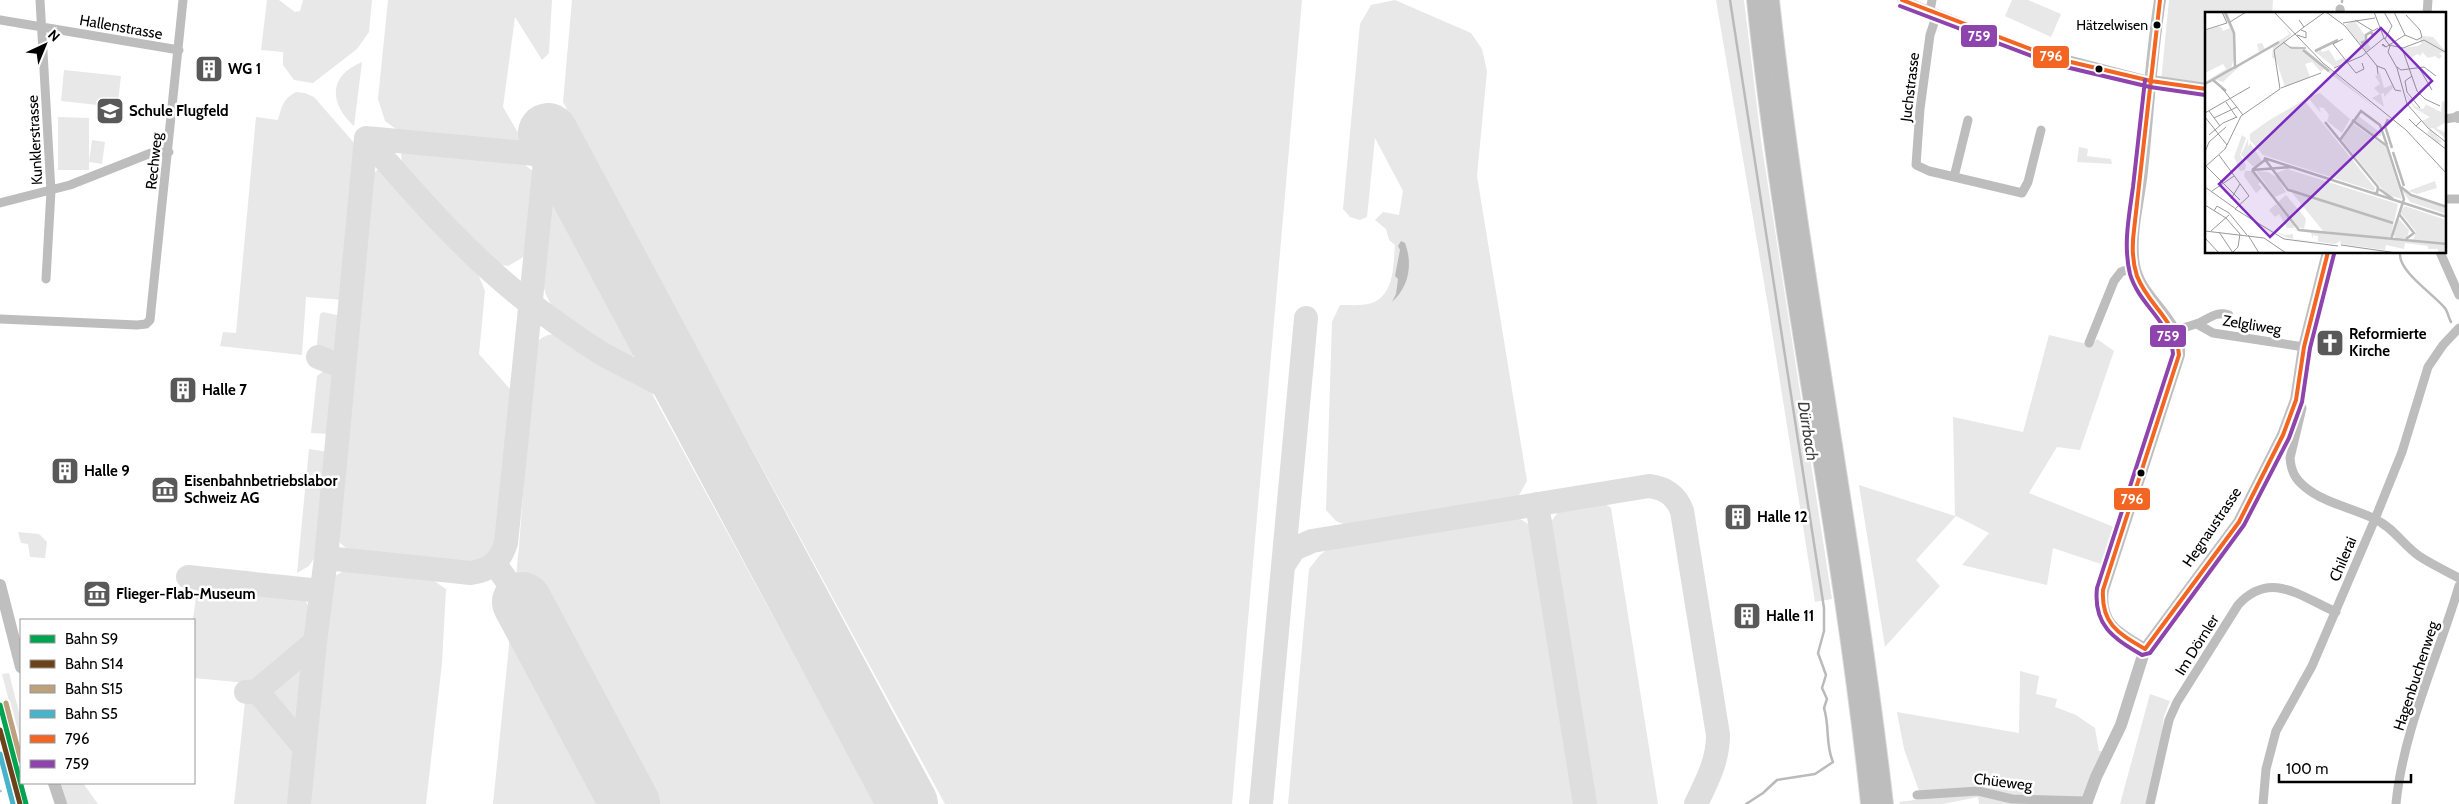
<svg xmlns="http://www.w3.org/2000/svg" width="2459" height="804" font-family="Cabin,sans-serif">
  <rect width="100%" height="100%" fill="#fff"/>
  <path fill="#e8e8e8" d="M267,0h12l16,12 5,-1 3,-11h69l-3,32 -12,17 -44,34 -19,-3 -11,-15v-13l-22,-2z
    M388,0h164l-3,53 -7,7 -27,-43 -12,90 17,29 -2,8 -115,-10 -18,-13 -7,-22z
    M572,0h730l-70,804h-287l-382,-702z
    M1395,0l76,33 11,16 5,22 -10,105 50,305 -9,16 -19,7 -146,24 -17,-7 -10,-11 6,-188 8,-17c10,0 23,1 32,-2 23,-9 21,-38 23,-58l-6,-5 -3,-11 -11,-9 8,-8 16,3 4,-24 -28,-53 -8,79 -7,3 -10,-3 -7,-8 17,-185 11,-19z
    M1716,0h28l17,140 71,459 -17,3 -47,-296z
    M2012,0h16l33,14 -10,23 -46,-21z
    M2169,0h104l-1,14h-66v71l-45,-4z
    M362,62l-8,64c-25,-23 -26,-50 8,-64z
    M64,70l57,6 -5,44 -11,-1 2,-13 -46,-5z
    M296,92l9,1 9,4 41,47 -12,156 -37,-3 -4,58 -82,-9 3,-14 13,1 20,-216 22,3c4,-14 5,-21 18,-28z
    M58,117l31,1v52h-31z
    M92,140l13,2 -3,22 -13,-2z
    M2079,147l9,2 -1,7 24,3 1,5 -35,-2z
    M408,149l110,11 15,11 4,17 -8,59 -7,11 -14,8 -15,-3 -43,-38 -48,-58 -1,-13z
    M377,170l13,3 33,39 53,57 9,22 -6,63 32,36 -12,148 -13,20 -20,8 -114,-13 -12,-10 -4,-20 33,-345z
    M552,198l86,152 -6,7 -33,-17 -44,-28 -9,-17 -5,-17 7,-76z
    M323,312l18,4 -4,30 -10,10 -9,1 1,-3 -3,-1 4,-39z
    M554,334l5,1 91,55 225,414h-382l26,-257 15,-199c3,-9 11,-13 20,-14z
    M2049,335l42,10 6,-6 17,12 -34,99 -23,-3 -28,46 85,34 -13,37 -48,-16 -6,37 -85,-20 27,-32 -33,-17 -40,44 24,26 -55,61 -26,-162 96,31 -2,-99 70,15z
    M325,370l5,2 5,8 -6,54 -18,-1 6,-57z
    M309,449l20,3 -12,102 -8,12 -12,7z
    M1601,501l10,7 47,296h-66l-44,-264 2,-17 11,-15z
    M1513,515l14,8 8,12 43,269h-290l21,-235 11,-14 13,-10z
    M18,532l21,2 8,8 -2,16 -15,-1 -2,-13 -7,-1z
    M349,568l78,8 19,13 -4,74 -16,141h-121l22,-215 6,-12z
    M198,580l99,12c16,13 13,22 12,42l-17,170h-58l13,-121 -53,-5 -1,-58z
    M2020,671l19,5 -3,18 21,5 -2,8 21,8 19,13 4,23 8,1 -21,49 -17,3h-90l-1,-7 -35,7h-43l-1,-2 23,-3 -18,-50 -7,-37 122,21z
    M9,673l12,47v28l-19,-74z
    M2150,694l20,7 -6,15 -4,30 -13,58h-27z
    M60,783h23l15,21h-32z"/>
  <path fill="#bababa" d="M1401,241l4,2c8,21 4,44 -13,59l4,-8 2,-15 -3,-3 5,-26 -2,-4z"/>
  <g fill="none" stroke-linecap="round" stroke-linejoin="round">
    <path stroke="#bababa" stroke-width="2.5" d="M1730,0l94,608v23l-6,22 8,22 -4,13 5,11 -3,9c6,19 1,36 9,54l-18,12 -38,6 -14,13 -17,11
      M2342,0v2
      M2400,255c0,17 33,39 44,52 4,4 4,10 7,15"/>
    <path stroke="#dedede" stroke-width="24" d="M366,138c52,60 103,119 166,167 22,16 46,34 69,48 37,22 68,29 99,63
      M366,138l180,17
      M318,357l26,10
      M1537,504l48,300
      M326,558l145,15c19,-3 29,-11 35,-30l42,-410
      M495,564l27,38
      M1283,566l11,-17 18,-8 337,-55c16,2 27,9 33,25l36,224c0,26 -11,46 -22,69
      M188,577l133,14
      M257,691l58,-49
      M246,692l11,-1 47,56
      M299,804l16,-162 11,-84 40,-420
      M1261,804l45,-486"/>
    <path stroke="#dedede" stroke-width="60" d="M548,133l360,671
      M522,602l108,202"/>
    <defs>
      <path id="highway" d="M1755,0c28,269 86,535 114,804
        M1771,0c29,269 83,535 114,804"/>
    </defs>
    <use href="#highway" stroke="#dbdbdb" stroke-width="18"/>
    <path stroke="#bdbdbd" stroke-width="9" d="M40,0l11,191 -5,88
      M1902,0l125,49 124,32
      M2340,9l1,5
      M1930,11l2,-11
      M1937,14l-7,21 -10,74 -4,56 13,6 93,22 6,-11 13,-52
      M2427,14l1,-14
      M0,20l179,30
      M2445,119l13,-2
      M1954,177l14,-57
      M2445,199h14
      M0,203l70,-18 81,-32 18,-1
      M2440,252l19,43
      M0,319l137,6 9,-1 4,-4 33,-320
      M2197,324l16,9 91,14
      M2174,330c8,-2 17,-4 25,-7 11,-5 17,-12 30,-8
      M2089,343l25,-62 7,-9 13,-5
      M2296,400l6,8 -12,50c1,13 5,21 15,29 19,16 48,21 70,32 20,10 27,25 44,37 12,8 27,15 40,22
      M1917,795l61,-4 34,8 74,2
      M2150,804l19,-84 8,-18 61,-97c32,-35 62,-9 98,7
      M2263,804l3,-35 10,-38 36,-65 63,-147 27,-67 26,-85 15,-22 16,-17
      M2396,804c7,-74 42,-147 63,-218"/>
    <path stroke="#bfbfbf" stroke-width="12" d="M2151,81l55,8
      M2458,117h1
      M0,585l21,82
      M2145,649c-26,-15 -47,-25 -42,-59l76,-235c2,-37 -39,-55 -45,-90 -5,-31 5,-64 8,-94 6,-57 9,-114 18,-171
      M54,783l7,21
      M2086,804l10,-27 25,-52 24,-76 94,-127 44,-87 13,-35 8,-53 24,-95"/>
    <use href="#highway" stroke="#bdbdbd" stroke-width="16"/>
    <path stroke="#bdbdbd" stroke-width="2.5" stroke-dasharray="8 2.5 1 2.5" stroke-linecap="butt" d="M0,737l16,58
      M0,790l1,2"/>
    <defs>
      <path id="bus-1" d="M1902,0l152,58 97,23 55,8
        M2145,649c-27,-16 -44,-25 -42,-59l76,-235c-3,-36 -30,-48 -42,-79 -5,-15 -5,-31 -3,-46l26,-230
        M2145,649l94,-127 44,-87 13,-35 8,-53 24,-95"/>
      <path id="bus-2" d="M1900,6l153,58 97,23 55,8
        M2145,80c-4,36 -8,71 -12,107 -4,29 -10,58 -3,87 9,31 41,48 43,80l-76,234c-4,37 16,50 45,67l8,-2 94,-128 45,-87 13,-36 8,-54 24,-94"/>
    </defs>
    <use href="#bus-1" stroke="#fff" stroke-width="8"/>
    <use href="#bus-2" stroke="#fff" stroke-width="8"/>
    <use href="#bus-1" stroke="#f26522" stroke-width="4"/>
    <use href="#bus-2" stroke="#8e44ad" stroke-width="4"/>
    <defs>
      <path id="rail-1" d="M0,705l26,99"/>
      <path id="rail-2" d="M0,730l20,74"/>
      <path id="rail-3" d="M6,703l15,58"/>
      <path id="rail-4" d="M0,754l13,50"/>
    </defs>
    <use href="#rail-1" stroke="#fff" stroke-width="9"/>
    <use href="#rail-2" stroke="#fff" stroke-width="9"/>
    <use href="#rail-3" stroke="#fff" stroke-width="9"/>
    <use href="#rail-4" stroke="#fff" stroke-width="9"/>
    <use href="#rail-1" stroke="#00a34f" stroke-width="5"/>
    <use href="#rail-2" stroke="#6c421b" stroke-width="5"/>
    <use href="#rail-3" stroke="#bda07c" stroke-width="5"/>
    <use href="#rail-4" stroke="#48b4ca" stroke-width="5"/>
  </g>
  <defs>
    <symbol id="building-square" viewBox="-11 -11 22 22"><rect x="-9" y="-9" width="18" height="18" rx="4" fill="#595959" stroke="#fff"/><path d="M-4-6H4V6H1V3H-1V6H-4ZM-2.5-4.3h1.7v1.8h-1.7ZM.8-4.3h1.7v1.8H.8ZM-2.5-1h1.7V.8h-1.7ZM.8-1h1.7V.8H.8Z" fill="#fff"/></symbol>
    <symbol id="school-square" viewBox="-11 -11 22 22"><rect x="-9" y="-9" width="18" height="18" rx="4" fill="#595959" stroke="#fff"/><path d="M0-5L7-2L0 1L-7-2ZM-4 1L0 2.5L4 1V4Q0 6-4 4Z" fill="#fff"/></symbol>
    <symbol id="church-square" viewBox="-11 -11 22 22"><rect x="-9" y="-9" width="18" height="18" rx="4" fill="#595959" stroke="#fff"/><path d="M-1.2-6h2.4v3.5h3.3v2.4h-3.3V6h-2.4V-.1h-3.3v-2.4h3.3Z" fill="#fff"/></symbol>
    <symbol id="museum-square" viewBox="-11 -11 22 22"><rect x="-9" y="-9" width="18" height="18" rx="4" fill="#595959" stroke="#fff"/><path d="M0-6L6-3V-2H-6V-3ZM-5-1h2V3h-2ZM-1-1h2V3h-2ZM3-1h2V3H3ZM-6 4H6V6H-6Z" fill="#fff"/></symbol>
  </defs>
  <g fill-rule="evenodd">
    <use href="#building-square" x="193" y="53" width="32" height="32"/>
    <use href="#school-square" x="94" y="95" width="32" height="32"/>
    <use href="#church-square" x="2314" y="327" width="32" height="32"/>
    <use href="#building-square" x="167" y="374" width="32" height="32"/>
    <use href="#building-square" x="49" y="455" width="32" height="32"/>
    <use href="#museum-square" x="149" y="474" width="32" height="32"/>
    <use href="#building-square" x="1722" y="501" width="32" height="32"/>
    <use href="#museum-square" x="81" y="578" width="32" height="32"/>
    <use href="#building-square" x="1731" y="600" width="32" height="32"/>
  </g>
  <g fill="#000" stroke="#fff" stroke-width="2">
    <circle cx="2157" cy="25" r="4.5"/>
    <circle cx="2099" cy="69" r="4.5"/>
    <circle cx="2141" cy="473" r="4.5"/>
  </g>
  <g text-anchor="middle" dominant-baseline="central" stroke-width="5" stroke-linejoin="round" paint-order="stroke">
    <g font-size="14" fill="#000" stroke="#fff" text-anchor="end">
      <text x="2148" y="25">Hätzelwisen</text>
    </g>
    <g font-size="15" fill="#000" stroke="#fff">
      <text transform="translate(121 27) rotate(10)">Hallenstrasse</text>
      <text transform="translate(1910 87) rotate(-83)">Juchstrasse</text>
      <text transform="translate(35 140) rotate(-93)">Kunklerstrasse</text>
      <text transform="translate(154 161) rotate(-84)">Rechweg</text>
      <text transform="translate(2252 325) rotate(9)">Zelgliweg</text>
      <text transform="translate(2212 527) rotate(-56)">Hegnaustrasse</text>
      <text transform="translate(2343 559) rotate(-67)">Chilerai</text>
      <text transform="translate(2197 645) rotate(-58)">Im Dörnler</text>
      <text transform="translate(2416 676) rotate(-72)">Hagenbuchenweg</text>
      <text transform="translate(2003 782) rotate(7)">Chüeweg</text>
    </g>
    <g font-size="15" font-weight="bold" fill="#000" stroke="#fff" text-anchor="start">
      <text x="228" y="69">WG 1</text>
      <text x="129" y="111">Schule Flugfeld</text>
      <text x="2349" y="334">Reformierte<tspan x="2349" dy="17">Kirche</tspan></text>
      <text x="202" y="390">Halle 7</text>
      <text x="84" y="471">Halle 9</text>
      <text x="184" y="481">Eisenbahnbetriebslabor<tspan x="184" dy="17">Schweiz AG</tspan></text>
      <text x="1757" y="517">Halle 12</text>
      <text x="116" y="594">Flieger-Flab-Museum</text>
      <text x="1766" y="616">Halle 11</text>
    </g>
    <g font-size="16" font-style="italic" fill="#3d3d3d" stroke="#fff">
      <text transform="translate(1808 431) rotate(81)">Dürrbach</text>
    </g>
  </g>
  <g transform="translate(2205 12)">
    <rect width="241" height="241" fill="#fff"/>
    <path d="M17,0h5l8,21 1,20 -5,15 28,-16 -2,-8 5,-1 3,6 25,-15 -7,-8 9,8 -8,8 4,4 15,1 74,62 -53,-40 -3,3 -9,-10 -7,2 -3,-9 8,22 -25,10 -9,-27 -4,-3 1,-10 -28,14 -22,21 -7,-2 -11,5v-3l21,-13 -3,-5 -18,9v-42l12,-4h4l2,4 7,-3zM149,8l16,22 -2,2 3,4 -5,4 -21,-27zM219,24l9,1 13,15 -7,1 3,3 -3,3 -4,-3 -7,2 -6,-6 -1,4 -4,-2 -7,5 -7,-11 15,-2 4,-3 -3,-4zM115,36l2,4 7,-2 7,11 7,-3 3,4 -12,5 -20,-16zM175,61l4,15 8,-3 1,3 -9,9v-4l-3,1 3,13 -12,-9 8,-4 -6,-6 6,-4 -5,-8zM115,81l30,26 -8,14 -15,-12 2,-6 -5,-7 -5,-1 2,6 -11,-13 1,-4zM200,81l10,13 8,3 3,-4 -3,-2 18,9 1,-11 4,1v20l-10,6 10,5v6l-13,-11h-3l12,14 -5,1 -10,-10 3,-4 -8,-8 8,-4 -16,-9zM99,88l71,88 -1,3 -111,-36 -13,-15v-6l18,-13zM152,103l24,18v3l-5,1 -21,-16zM146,110l35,25 16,52 -15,-4 -46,-56zM37,123l4,3 -6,17 6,10 -1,5 -5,1 -6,-14zM43,127v8l2,-4 12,18 -8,6 -13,-12zM82,157l111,35 -7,31 -3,3 -65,-7 -47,-58zM40,159h7l9,11 -3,2 4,4 -6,5 -12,-17zM51,159l12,1 10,6 8,14 -11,5zM230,169l2,7 -20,6 -9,-3zM197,178l44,18v6l-36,-12zM81,183l20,24 -2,10 -6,-2 -20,-25zM71,192l18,20v4h-7l-8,-14 -4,3 -6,-7zM200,194l41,14v24l-33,-4 3,-8 -16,-20zM193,206l11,12 -2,8 -10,1 -4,-4zM82,217l159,16v8h-8v-4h-10v-3l-23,-3 -1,6 -18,-4 -1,5 -45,-6 1,-3 -6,3 -47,-6 -16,-8 13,5 8,-1v5l25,3v-6l-5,-1v4l-2,-6z" fill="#e8e8e8"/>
    <path fill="none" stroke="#bababa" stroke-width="2.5" d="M20,0l9,21 1,34M156,31l5,-2v-6l5,-3 2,3M98,38l26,21M110,39l23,-11M29,56l45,-26M8,68l13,11M0,72l30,-17M183,107l-3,7 7,22M147,108l35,26 17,53 -13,40M120,110l53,65 -1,6h-5M135,128l21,-29 19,14 7,20M188,140l11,34M59,146l24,32 4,1M59,146l183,59M47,158l47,60 148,14M47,158l40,-3M47,158l13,-10M196,175l10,8 36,12M174,177l14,10M87,179l101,32M194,202l15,19 -8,6"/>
    <path fill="none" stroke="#999" stroke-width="1" d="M69,0l49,51 83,67 41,44M121,0l19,14 32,40 1,8M169,0l10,26M179,0l8,14 -7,13M189,0l11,23 12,5 5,-3 -2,-7 -14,-15M94,8l5,7 21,-15M150,8l18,11 5,-3M25,10l16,-10M138,11l32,-5M0,18l22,-7 -5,-11M92,23l9,3v-6l-5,-2M179,26l6,8 -2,6 9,16 10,36 21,24 19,15M138,27l-10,5 14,18M78,30l8,6h15M184,33l14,3 21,-8 23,13M181,35l-4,-2 1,-1 3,3 19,-12M197,36l15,43 8,8 15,7M142,50l9,11 8,-4 -2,-6M172,54l8,3 10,21 6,1M213,54l14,24M192,55l4,3 23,-3 12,9M129,56l28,-12 22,-18M207,64l-7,5 2,11 13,16M17,76l21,27M76,76l40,-15M21,90l11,16M4,99l11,15M0,101l45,-26M191,103l11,-11M0,105l22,28M9,106l23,-11M204,107l7,7 5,-5M211,114l31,24M4,123l14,-12 14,-6M0,140l4,-10 17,-15M14,143l30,41 -14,13M1,154l34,34M0,155l20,-18 16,-33 39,-27 -6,-39 30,-23M0,175l31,22M7,179l22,-15M26,187l9,-15M0,193l21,13 14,16 -2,13 -6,6M30,197l49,30 54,7M9,199l3,-5 12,7 18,22M0,219l59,7 22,15M6,219l18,-16M14,220l14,21M43,223l11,18M0,226l14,15M136,233l56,8"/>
    <path fill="#7b2cbf" fill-opacity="0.15" stroke="#7b2cbf" stroke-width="2.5" d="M176,16l51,53 -162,156 -51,-53z"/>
    <rect width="241" height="241" fill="none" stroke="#000" stroke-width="2.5"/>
  </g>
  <g stroke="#fff" stroke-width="2">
    <rect x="1960" y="24" width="38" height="24" rx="5" fill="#8e44ad"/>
    <rect x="2032" y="45" width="38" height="24" rx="5" fill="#f26522"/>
    <rect x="2149" y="324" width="38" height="24" rx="5" fill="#8e44ad"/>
    <rect x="2113" y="487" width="38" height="24" rx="5" fill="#f26522"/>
  </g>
  <g font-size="14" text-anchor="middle" font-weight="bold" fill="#fff">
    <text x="1979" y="41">759</text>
    <text x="2051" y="61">796</text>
    <text x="2168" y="341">759</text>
    <text x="2132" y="504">796</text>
  </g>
  <rect x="20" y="619" width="175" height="165" fill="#ffffff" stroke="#999999"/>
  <rect x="30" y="635" width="25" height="8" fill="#00a34f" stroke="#999999"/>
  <text x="65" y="644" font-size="15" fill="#000000">Bahn S9</text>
  <rect x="30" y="660" width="25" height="8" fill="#6c421b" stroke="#999999"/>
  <text x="65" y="669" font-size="15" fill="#000000">Bahn S14</text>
  <rect x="30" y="685" width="25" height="8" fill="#bda07c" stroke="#999999"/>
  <text x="65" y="694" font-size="15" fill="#000000">Bahn S15</text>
  <rect x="30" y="710" width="25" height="8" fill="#48b4ca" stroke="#999999"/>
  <text x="65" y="719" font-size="15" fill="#000000">Bahn S5</text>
  <rect x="30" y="735" width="25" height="8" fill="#f26522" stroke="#999999"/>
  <text x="65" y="744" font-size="15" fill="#000000">796</text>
  <rect x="30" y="760" width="25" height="8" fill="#8e44ad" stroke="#999999"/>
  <text x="65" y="769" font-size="15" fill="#000000">759</text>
  <g transform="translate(45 45) rotate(44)" stroke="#ffffff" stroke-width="4" paint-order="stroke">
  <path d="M0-4L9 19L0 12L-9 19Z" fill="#000000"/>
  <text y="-8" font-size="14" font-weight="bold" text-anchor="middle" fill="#000000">N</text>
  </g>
  <path d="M2279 774v8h132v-8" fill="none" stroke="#000000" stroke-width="2.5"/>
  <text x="2286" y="774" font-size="15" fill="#000000" stroke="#ffffff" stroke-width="4" paint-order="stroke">100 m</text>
</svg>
